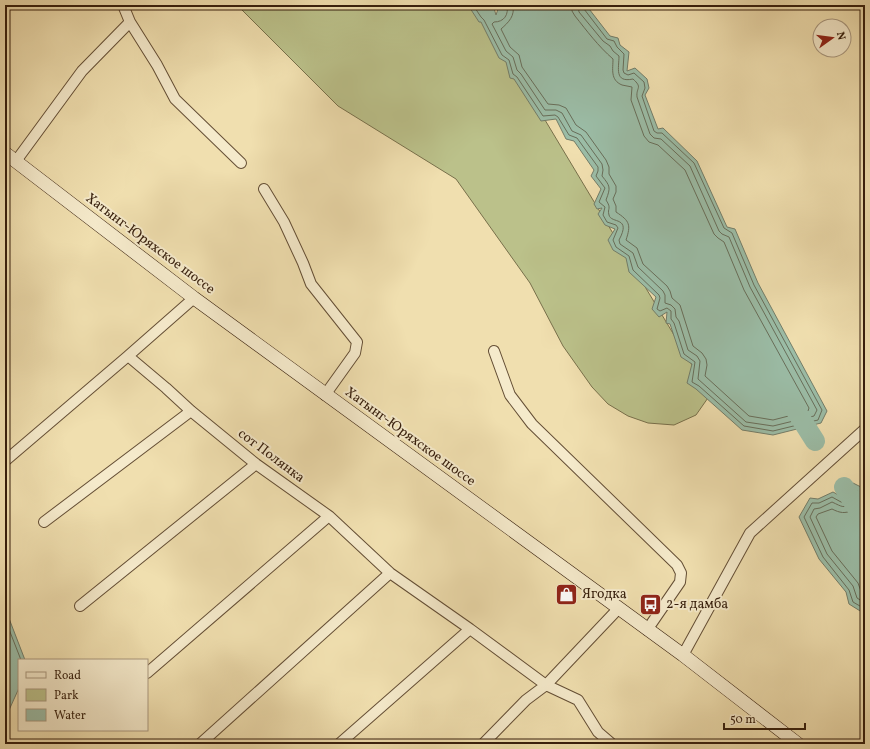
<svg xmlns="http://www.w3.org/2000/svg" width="870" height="749" font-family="Vollkorn,serif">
  <rect width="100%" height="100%" fill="#f0dfaf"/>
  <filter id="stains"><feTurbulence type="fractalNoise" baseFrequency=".005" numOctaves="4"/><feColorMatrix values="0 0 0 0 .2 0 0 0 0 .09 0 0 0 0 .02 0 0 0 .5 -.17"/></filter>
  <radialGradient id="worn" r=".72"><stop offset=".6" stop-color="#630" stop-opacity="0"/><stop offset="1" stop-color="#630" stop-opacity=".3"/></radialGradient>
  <path fill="#bbc18a" stroke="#78704b" d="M237,5h239l234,390 -14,20 -22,10 -26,-2 -20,-7 -20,-12 -16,-17 -29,-41 -33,-63 -74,-104 -118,-73z"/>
  <path fill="#9bbda7" stroke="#737d69" d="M468,5h25l3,10 2,-6 -1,-4h89l24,31 8,2 2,7 9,7 -2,19 8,-3 12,11 2,9 -4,7 13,34 5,-1 34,33 30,66 8,2 23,54 69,128 -6,12 -48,12 -31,-5 -46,-41 -9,-6 5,-19 -11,-7 -11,-33 -4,-1 1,-11 -8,5 -7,-8 4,-12 -27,-25 -3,-14 -13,-8 -5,-10 7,-11 -10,-4 -7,-11 4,-6 -5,1 -3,-5 7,-15 -10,-13 3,-6 -20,-29 -8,-2 -10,-20 -15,2 -27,-42 -4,-1 -4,-16 -7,-4 -18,-36h-2z
    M853,483l8,4 1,11 3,3v113l-16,-10 -3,-12 -27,-33 -20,-42 11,-19 8,1 15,-7 11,6z
    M5,608l20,52h-6v28l-14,31z"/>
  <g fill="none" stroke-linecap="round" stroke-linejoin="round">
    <path stroke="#686e5a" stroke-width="1" d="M473,5l8,12 3,3 18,35 7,5 4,14 4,3 26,39 12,-1 3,2 11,18 8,3 21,29v4l-2,5 9,12 -6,14 6,5 -2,8 4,7 9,3 2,3 -5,12 3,7 13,9 4,14 26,25 1,3 -3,11 3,2 7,-3 4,3v8l3,4 10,31 11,8 -3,20 7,4 45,40 29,5 45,-11 4,-10 -68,-125 -22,-52 -8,-5 -30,-65 -32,-30h-5l-3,-2 -12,-35 3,-8 -1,-6 -10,-9 -6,2 -4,-2 -1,-3 1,-16 -7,-7 -3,-6 -7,-2 -23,-30 -1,-4
      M507,5c2,10 -3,17 -13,17l-2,2 14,27 7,6 4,13 4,4 24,36h11l6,3 10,18 9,4 21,29 1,6 -1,6c8,10 9,11 4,24 6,9 1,8 3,15 2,9 23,1 10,25l1,4 13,9 5,14 25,24 2,4v8l6,2 4,4 1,8 3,4 9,29 9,6 3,5 -2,18 48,43 27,4 41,-10 3,-6 -67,-123 -21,-50 -7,-3 -3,-3 -29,-65 -29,-27 -7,-1 -4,-4 -13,-37c-1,-10 6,-9 -4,-18 -19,4 -14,-11 -14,-23l-6,-5 -3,-5 -7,-5 -24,-29 -1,-7
      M513,5c2,11 -4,17 -12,24l9,18 9,8 3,12 26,37 11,1 7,3 10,17 10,7 20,28 3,7v7l7,12v6l-3,7 3,7v6c14,9 15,13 10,28l11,8 6,16 24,22 3,5 2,7 8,7 13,41 9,7 4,6 1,6 -2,11 44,40 24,4 35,-9 1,-3 -65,-118 -20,-48 -6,-4 -4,-4 -29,-64 -27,-25 -9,-3 -5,-6 -13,-36 1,-13c-3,-1 -7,-1 -10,-2 -12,-5 -9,-16 -9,-26 -15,-13 -26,-28 -38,-43l-3,-5v-6
      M865,503c-8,0 -7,-7 -8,-13l-2,-1 -10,13h-4l-9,-5 -13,6h-7l-8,14 19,40 26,33 4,12 12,7
      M865,508l-6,-1 -6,-5c-10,7 -10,5 -21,0l-12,6 -6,1 -4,8 17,37 26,32 4,12 8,5
      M865,514h-6l-6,-4c-8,4 -13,3 -21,-1l-14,5 -2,3 16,34 26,32 4,11 3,2
      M5,619l16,41"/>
    <path stroke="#9bbda7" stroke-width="20" d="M791,403l24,38
      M844,487l21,34"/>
    <defs>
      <path id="street" d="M130,22l27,43 18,34 66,64
        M16,161l66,-90 48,-49 -7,-17
        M264,189l20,33 19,41 8,21 46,58 -2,11 -30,42
        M194,298l-66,58 38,32 25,23 65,53 73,52 61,57 80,56 76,56 32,15 20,32 14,12
        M494,351l16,44 22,29 145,141 4,8 -1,9 -33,48
        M5,461l123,-105
        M44,522l147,-111
        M80,606l176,-142
        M683,655l67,-122 115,-104
        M147,673l182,-157
        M200,744l190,-171
        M339,744l131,-115
        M483,744l43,-44 20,-15 72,-76"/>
      <path id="secondary" d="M5,153l189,145 489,357 115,89"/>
    </defs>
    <use href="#street" stroke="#644e35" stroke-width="12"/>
    <use href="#secondary" stroke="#361e0c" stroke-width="14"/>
    <use href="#street" stroke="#f5eacb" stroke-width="10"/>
    <use href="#secondary" stroke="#f5eacb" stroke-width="13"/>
  </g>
  <defs>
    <symbol id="shop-square" viewBox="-11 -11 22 22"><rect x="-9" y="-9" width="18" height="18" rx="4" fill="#8f2418" stroke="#f5eacb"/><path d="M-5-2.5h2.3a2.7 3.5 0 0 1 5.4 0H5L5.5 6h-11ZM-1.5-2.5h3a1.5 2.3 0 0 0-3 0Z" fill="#fff"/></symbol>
    <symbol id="bus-square" viewBox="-11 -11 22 22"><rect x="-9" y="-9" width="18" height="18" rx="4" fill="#8f2418" stroke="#f5eacb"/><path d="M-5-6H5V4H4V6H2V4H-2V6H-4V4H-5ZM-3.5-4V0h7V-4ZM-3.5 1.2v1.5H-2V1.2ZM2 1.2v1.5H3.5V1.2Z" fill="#fff"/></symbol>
  </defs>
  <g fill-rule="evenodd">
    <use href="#shop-square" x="554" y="582" width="25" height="25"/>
    <use href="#bus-square" x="638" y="592" width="25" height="25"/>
  </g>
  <g text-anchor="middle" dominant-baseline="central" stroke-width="4" stroke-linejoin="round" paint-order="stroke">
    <g font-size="14" fill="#361e0c" stroke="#f5eacb">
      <text transform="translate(150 244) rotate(37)">Хатынг-Юряхское шоссе</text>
      <text transform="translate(410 437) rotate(36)">Хатынг-Юряхское шоссе</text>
      <text transform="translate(271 456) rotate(37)">сот Полянка</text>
    </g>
    <g font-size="14" fill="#361e0c" stroke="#f5eacb" text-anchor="start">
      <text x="582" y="594">Ягодка</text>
      <text x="666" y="604">2-я дамба</text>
    </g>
  </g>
  <rect width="870" height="749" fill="none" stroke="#f0dfaf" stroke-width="20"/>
  <rect x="6" y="6" width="858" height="737" fill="none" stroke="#361e0c" stroke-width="2"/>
  <rect x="10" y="10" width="850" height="729" fill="none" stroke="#361e0c"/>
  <rect x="18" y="659" width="130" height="72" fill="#f5eacb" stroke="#a9987f"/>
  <rect x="26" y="672" width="20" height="6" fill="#f5eacb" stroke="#a9987f"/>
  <text x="54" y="679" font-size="12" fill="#361e0c">Road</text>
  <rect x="26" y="689" width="20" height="12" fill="#bbc18a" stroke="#a9987f"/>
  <text x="54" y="699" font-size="12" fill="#361e0c">Park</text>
  <rect x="26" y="709" width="20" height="12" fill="#9bbda7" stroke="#a9987f"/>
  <text x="54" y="719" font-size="12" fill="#361e0c">Water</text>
  <g transform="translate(832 38) rotate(76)"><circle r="19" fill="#f5eacb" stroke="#a9987f"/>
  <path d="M0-3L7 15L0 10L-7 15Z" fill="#8f2418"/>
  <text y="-6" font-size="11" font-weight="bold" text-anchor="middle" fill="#361e0c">N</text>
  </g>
  <path d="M724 723v6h81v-6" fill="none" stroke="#361e0c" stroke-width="2"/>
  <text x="730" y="723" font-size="12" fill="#361e0c" stroke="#f5eacb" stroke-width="3" paint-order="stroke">50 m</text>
  <rect width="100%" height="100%" filter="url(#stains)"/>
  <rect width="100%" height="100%" fill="url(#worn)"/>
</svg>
